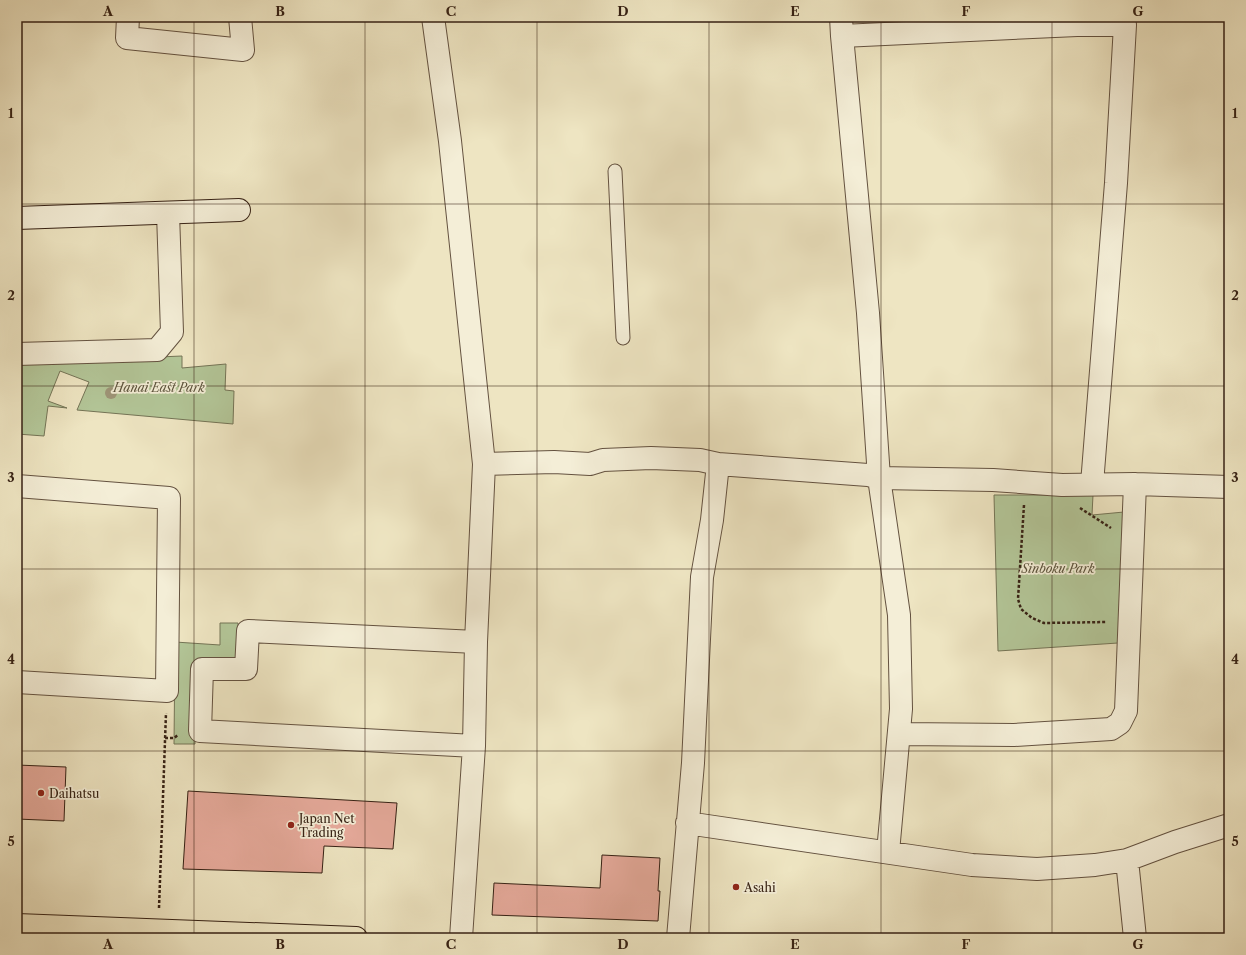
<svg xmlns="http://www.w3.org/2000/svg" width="1246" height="955" font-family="'Libre Caslon Text',serif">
  <rect width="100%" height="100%" fill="#eee5c2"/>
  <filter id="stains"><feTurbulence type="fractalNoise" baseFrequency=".005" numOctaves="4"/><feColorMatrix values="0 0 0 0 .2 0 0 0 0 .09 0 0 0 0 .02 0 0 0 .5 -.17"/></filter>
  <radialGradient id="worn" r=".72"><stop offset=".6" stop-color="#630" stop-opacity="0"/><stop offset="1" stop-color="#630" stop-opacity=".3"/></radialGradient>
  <path fill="#b3c698" stroke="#747456" d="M182,356v12l44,-4 -1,26 9,1 -1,33 -156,-14 12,-28 -29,-11 -12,30 19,7 -19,-2 -4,30 -27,-2v-71z
    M994,495h99l-1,20 32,-3 -6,131 -120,8z
    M220,623h18l1,32 -8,8 -35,-1 -1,82h-21l1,-102 45,3z"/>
  <path fill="#e5a99a" stroke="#362114" d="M17,765l49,2 -2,54 -47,-2z
    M188,791l209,12 -4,46 -69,-3 -2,27 -139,-4z
    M602,855l58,3 -2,33h2l-2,30 -166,-6 2,-32 106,5z"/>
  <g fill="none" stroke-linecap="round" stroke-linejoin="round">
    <defs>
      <path id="lane" d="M615,171l8,167"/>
      <path id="street" d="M128,17l-1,21 116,12 -3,-33
        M433,17l17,124 34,323 -8,178 -2,104 -13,192
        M841,17l1,19 26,277 11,165 20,137 2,94 -13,143
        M842,36l235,-11h48l-9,158 -24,301
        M17,354l140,-4 15,-18 -4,-119
        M484,464l70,-2 36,2 13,-4 48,-2 49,2 18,4 150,11 11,3 114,2 69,5 73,-1 94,3
        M17,486l152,12 -2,193 -150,-9
        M900,734l114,1 97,-6 9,-6 6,-12 9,-227
        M474,746l-274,-15 2,-62h44l2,-38 228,11
        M687,823l285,42 65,4 58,-4 32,-5 48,-18 54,-17
        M1127,860l8,78
        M678,938l15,-175 9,-186 10,-57 6,-56"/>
      <path id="secondary" d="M17,218l222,-8"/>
      <path id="highway" d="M17,925l339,13"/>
    </defs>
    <use href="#lane" stroke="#645240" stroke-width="15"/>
    <use href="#street" stroke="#645240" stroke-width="24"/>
    <use href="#secondary" stroke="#362114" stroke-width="24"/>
    <use href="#highway" stroke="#362114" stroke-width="24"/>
    <path stroke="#362114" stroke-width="2.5" stroke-dasharray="3 2" stroke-linecap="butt" d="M1024,505l-6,94 3,10 11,9 12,5 63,-1
      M1080,508l31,20
      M165,738h9l4,-3
      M159,908l7,-195"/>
    <use href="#lane" stroke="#f4eed7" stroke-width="13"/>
    <use href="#street" stroke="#f4eed7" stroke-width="22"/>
    <use href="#secondary" stroke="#f4eed7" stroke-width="22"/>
    <use href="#highway" stroke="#eee5c2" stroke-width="22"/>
  </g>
  <circle fill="#9e9578" cx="111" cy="393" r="6"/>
  <path fill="none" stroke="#362114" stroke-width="1" stroke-opacity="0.55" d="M194,17v921M365,17v921M537,17v921M709,17v921M881,17v921M1052,17v921M17,204h1212M17,386h1212M17,569h1212M17,751h1212"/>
  <g fill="#8f2418" stroke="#f4eed7" stroke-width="1.5">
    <circle cx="41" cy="793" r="4"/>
    <circle cx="291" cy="825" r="4"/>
    <circle cx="736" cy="887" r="4"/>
  </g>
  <g text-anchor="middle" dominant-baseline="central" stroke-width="3.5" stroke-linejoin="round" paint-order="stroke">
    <g font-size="12" font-style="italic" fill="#5c533c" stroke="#f4eed7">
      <text x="159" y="387">Hanai East Park</text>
      <text x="1058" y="568">Sinboku Park</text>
    </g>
    <g font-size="12" fill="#362114" stroke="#f4eed7" text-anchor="start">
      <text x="49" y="793">Daihatsu</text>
      <text x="299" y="818">Japan Net<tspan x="299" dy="14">Trading</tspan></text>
      <text x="744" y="887">Asahi</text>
    </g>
  </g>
  <rect width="1246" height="955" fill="none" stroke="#eee5c2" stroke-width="44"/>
  <rect x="22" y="22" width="1202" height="911" fill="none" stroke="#362114" stroke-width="1.5"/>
  <g font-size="13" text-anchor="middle" font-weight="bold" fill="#362114">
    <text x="108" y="16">A</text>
    <text x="280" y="16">B</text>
    <text x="451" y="16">C</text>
    <text x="623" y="16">D</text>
    <text x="795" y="16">E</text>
    <text x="966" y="16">F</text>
    <text x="1138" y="16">G</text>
    <text x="11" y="118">1</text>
    <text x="1235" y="118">1</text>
    <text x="11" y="300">2</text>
    <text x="1235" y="300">2</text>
    <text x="11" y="482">3</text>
    <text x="1235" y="482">3</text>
    <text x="11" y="664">4</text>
    <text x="1235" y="664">4</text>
    <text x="11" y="846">5</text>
    <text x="1235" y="846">5</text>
    <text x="108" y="949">A</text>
    <text x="280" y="949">B</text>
    <text x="451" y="949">C</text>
    <text x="623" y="949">D</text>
    <text x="795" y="949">E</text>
    <text x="966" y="949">F</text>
    <text x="1138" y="949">G</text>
  </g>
  <rect width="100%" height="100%" filter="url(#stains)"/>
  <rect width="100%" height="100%" fill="url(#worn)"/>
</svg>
